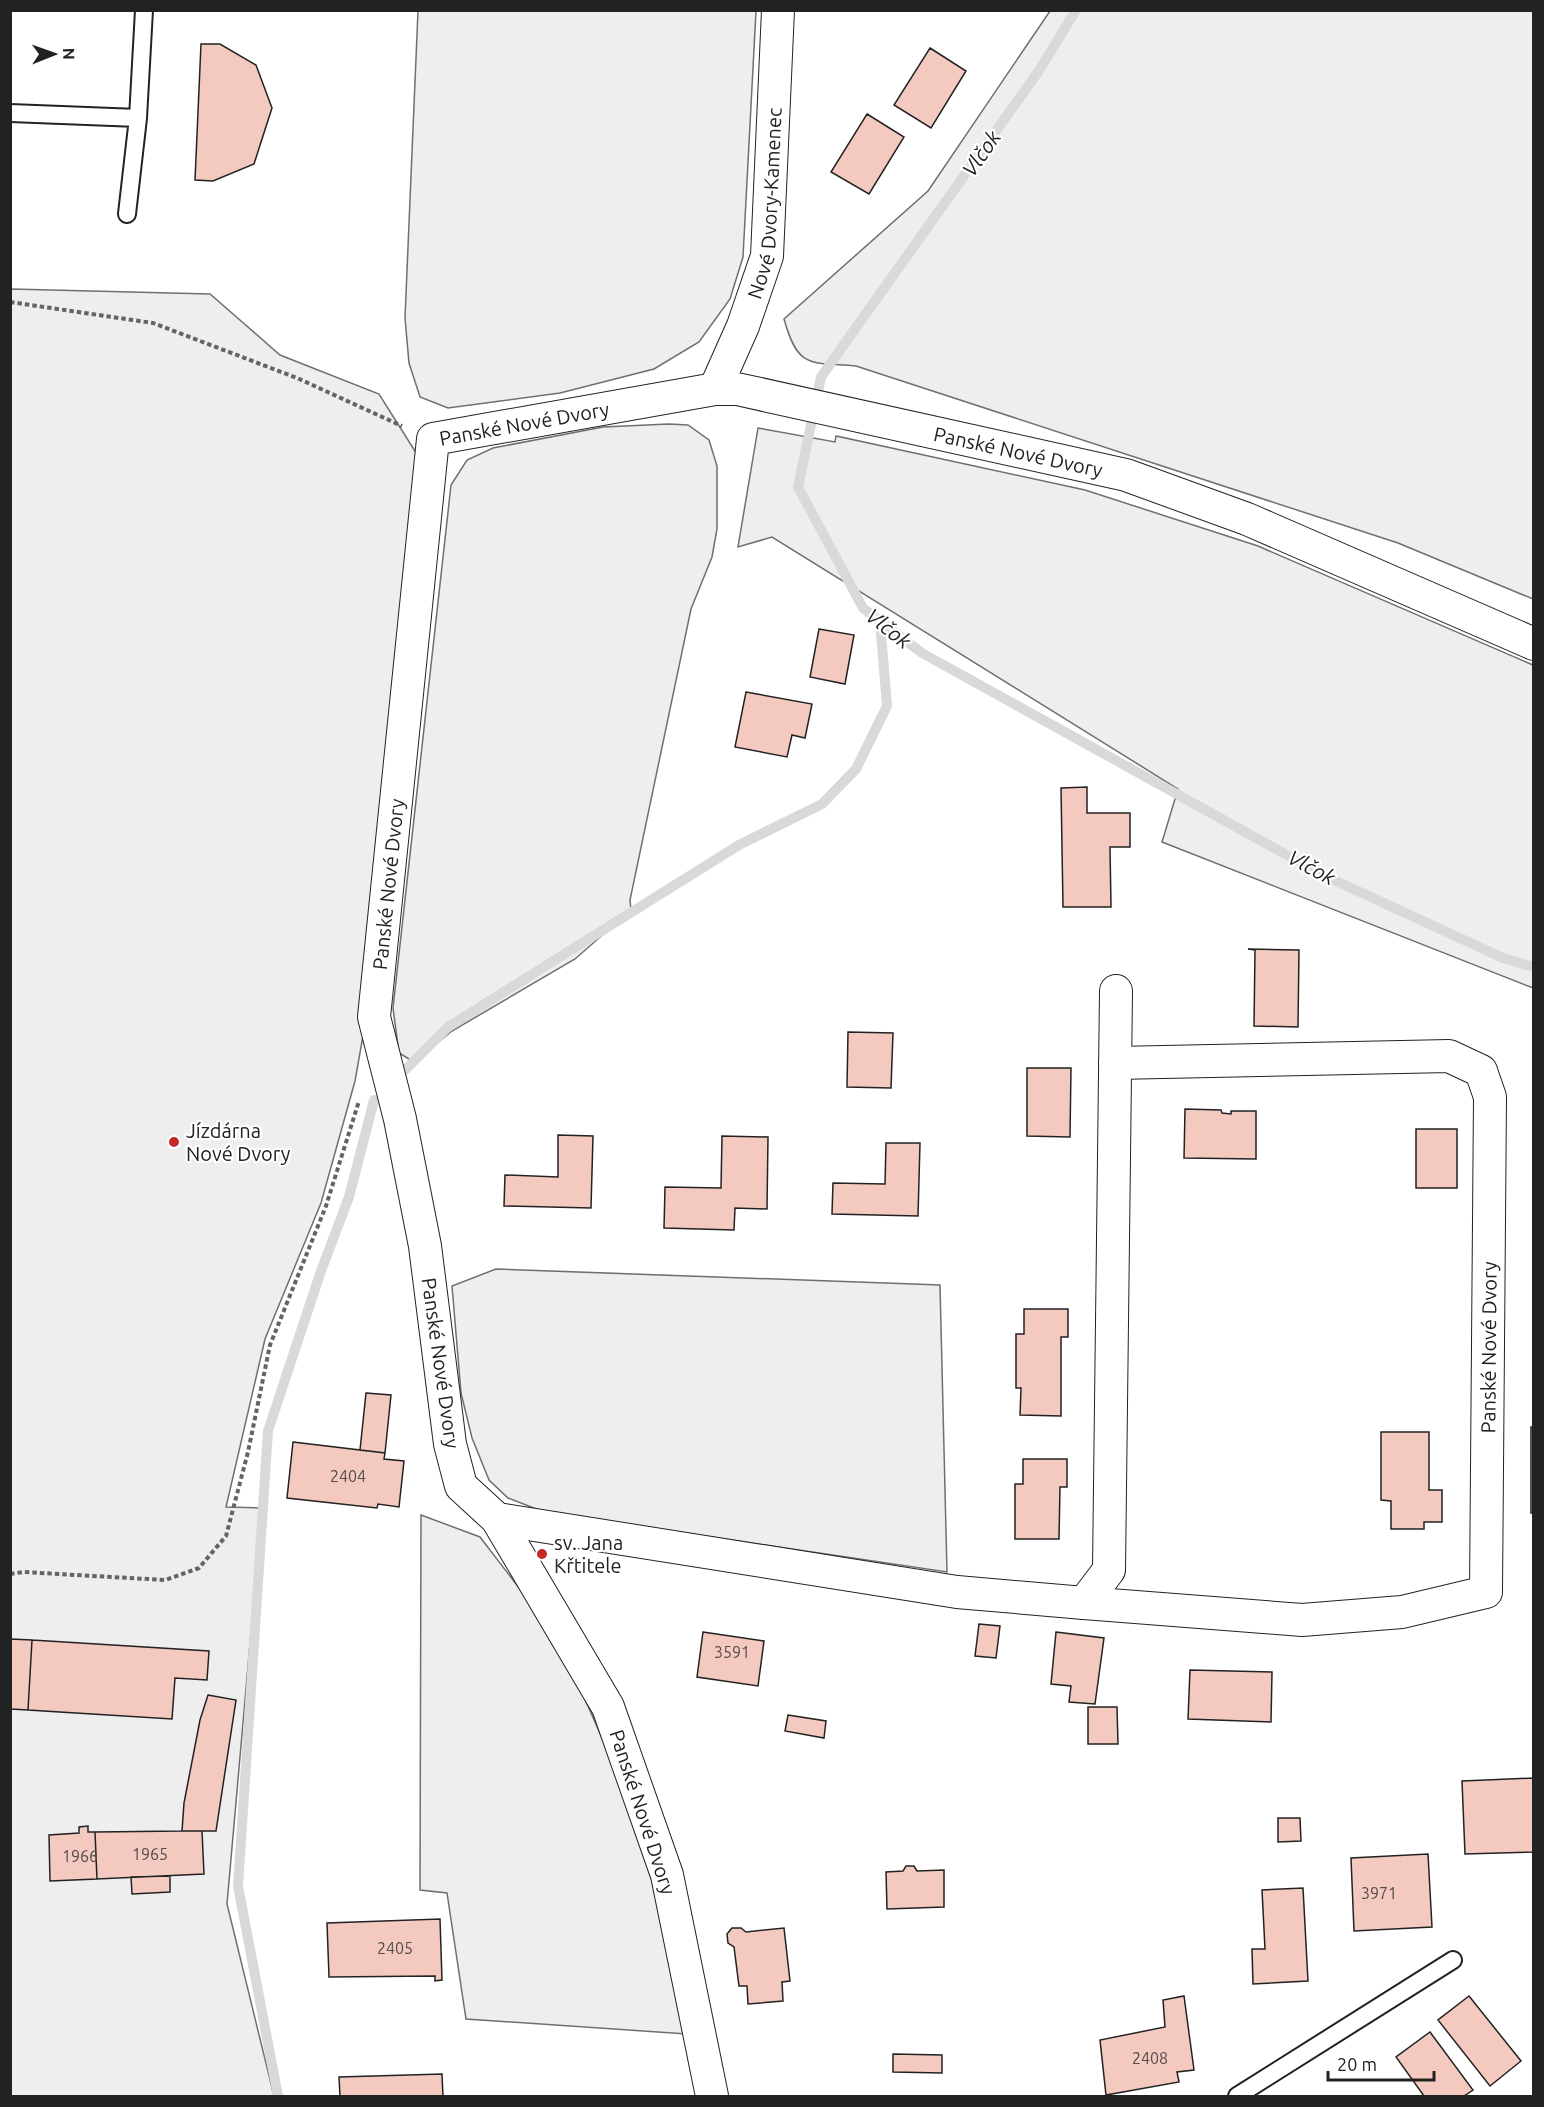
<svg xmlns="http://www.w3.org/2000/svg" width="1544" height="2107" font-family="Ubuntu,sans-serif">
  <rect width="100%" height="100%" fill="#fff"/>
  <path fill="#eee" stroke="#6f6f6f" stroke-width="1.5" d="M418,11h338l-13,246 -13,42 -31,43 -45,27 -94,24 -112,15 -28,-11 -11,-34 -4,-45z
    M1050,11h483v588l-135,-56 -542,-177c-47,-4 -58,3 -72,-47l144,-128z
    M11,289l199,5 70,61 99,39 41,65 -54,560 -11,62 -34,122 -56,136 -39,168 36,1 -35,396 47,192h-263z
    M669,424l19,1 21,15 8,26v63l-5,28 -21,52 -61,291 1,10 -56,49 -123,72 -38,31 -15,-9 -6,-45 58,-523 16,-25 26,-12 110,-21z
    M758,428l77,14 1,-6 249,54 173,56 275,119v323l-371,-146 16,-53 -406,-252 -34,10z
    M496,1269l444,16 7,287 -403,-60 -36,-14 -19,-18 -17,-42 -11,-45 -9,-107z
    M421,1515l59,22 79,103 79,180 49,214 -221,-15 -19,-126 -27,-3z"/>
  <g fill="none" stroke-linecap="round" stroke-linejoin="round">
    <path stroke="#d9d9d9" stroke-width="10" d="M1076,10l-36,59 -219,308 -23,110 65,121 59,45 401,222 180,83 31,9
      M397,1078l51,-51 291,-182 83,-41 34,-35 31,-63 -7,-85
      M278,2096l-40,-210 30,-455 53,-160 28,-74 25,-97"/>
  </g>
  <path fill="#f3c9c0" stroke="#222" stroke-width="1.5" d="M201,44h19l36,21 16,43 -18,56 -41,17 -18,-1z
    M930,48l36,23 -35,57 -37,-23z
    M867,114l37,23 -35,57 -38,-22z
    M819,629l35,6 -9,49 -35,-7z
    M746,692l66,12 -7,34 -13,-3 -5,22 -52,-10z
    M1087,787v26h43v34h-20l1,60h-48l-2,-119z
    M1248,949l51,1 -1,77 -44,-1 1,-76z
    M848,1032l45,1 -2,55 -44,-1z
    M1027,1068h44l-1,69 -43,-1z
    M1185,1109l36,1 1,3 9,1v-3h25v48l-72,-1z
    M1416,1129h41v59h-41z
    M558,1135l35,1 -2,72 -87,-2 1,-31 53,2z
    M722,1136l46,1 -1,72 -32,-1 -1,22 -70,-2 1,-41 56,1z
    M886,1143h34l-2,73 -86,-2 1,-31 52,1z
    M1024,1309h44v28h-7v79l-41,-1 1,-27h-5v-54h8z
    M366,1393l25,2 -6,58 -25,-3z
    M1531,1427h3v86h-3z
    M1381,1432h48v58h13v32h-18v7h-33v-28l-10,-1z
    M293,1442l92,11 -1,6 20,2 -5,46 -21,-3 -1,4 -90,-10z
    M1023,1459h44v28h-7l-1,52h-44v-55h8z
    M979,1624l21,2 -4,32 -21,-2z
    M703,1632l61,9 -6,45 -61,-9z
    M1056,1632l48,6 -9,66 -26,-2 2,-16 -20,-2z
    M10,1639l22,1 -4,70 -18,-1z
    M32,1640l177,11 -2,29 -32,-2 -3,41 -144,-9z
    M1190,1670l82,2 -1,50 -83,-3z
    M208,1695l28,5 -20,131h-34l2,-28 16,-83z
    M1088,1707h29l1,37h-30z
    M788,1715l38,6 -2,17 -39,-7z
    M1534,1778v74l-69,2 -3,-73z
    M1278,1818h22l1,23 -23,1z
    M88,1826v6h7l2,47 -47,2 -1,-46 30,-2v-6z
    M182,1831h20l2,43 -107,5 -2,-47z
    M1428,1854l4,73 -78,4 -3,-73z
    M906,1866h8l3,5 27,-1v37l-57,2 -1,-37 17,-1z
    M170,1876v16l-38,2 -1,-17z
    M1303,1888l5,93 -55,3 -1,-35h13l-3,-59z
    M440,1919l2,61 -7,1v-5l-106,1 -2,-54z
    M732,1928h9l5,4 38,-4 6,53 -8,1 1,19 -35,3 -1,-18h-8l-5,-39 -6,-4 -1,-9z
    M1184,1996l10,74 -17,2 2,10 -73,13 -6,-55 65,-13 -2,-27z
    M1469,1996l52,65 -31,25 -52,-66z
    M1430,2032l43,58 -9,6h-40l-28,-39z
    M893,2054l49,1v18l-49,-1z
    M442,2074l1,22h-103l-1,-19z"/>
  <g fill="none" stroke-linecap="round" stroke-linejoin="round">
    <defs>
      <path id="lane" d="M10,113l128,5
        M127,214l11,-96 6,-108
        M1237,2096l216,-136"/>
      <g id="street">
        <path id="s1" d="M715,389l28,-63 24,-70 11,-246"/>
        <path d="M497,1519l460,73 127,11 25,-33 7,-579"/>
        <path id="s2" d="M1084,1603l218,17 100,-8 84,-20 4,-495 -9,-26 -32,-15 -334,7"/>
        <path id="s3" d="M712,2096l-45,-221 -59,-168 -111,-188 -36,-33 -11,-42 -25,-198 -25,-127 -26,-102 59,-578 282,-50h22l389,86 121,44 287,125"/>
      </g>
    </defs>
    <use href="#lane" stroke="#222" stroke-width="20"/>
    <use href="#street" stroke="#222" stroke-width="34"/>
    <path stroke="#646464" stroke-width="4" stroke-dasharray="4.5 3" stroke-linecap="butt" d="M10,302l143,21 144,55 105,48
      M10,1574l13,-2 142,8 34,-12 27,-32 22,-84 22,-107 56,-139 33,-105"/>
    <use href="#lane" stroke="#fff" stroke-width="16"/>
    <use href="#street" stroke="#fff" stroke-width="32"/>
  </g>
  <g fill="#c62828" stroke="#fff" stroke-width="2">
    <circle cx="174" cy="1142" r="6"/>
    <circle cx="542" cy="1554" r="6"/>
  </g>
  <g text-anchor="middle" dominant-baseline="central" stroke-width="4.5" stroke-linejoin="round" paint-order="stroke">
    <g font-size="16" fill="#564c4a">
      <text x="348" y="1476">2404</text>
      <text x="732" y="1652">3591</text>
      <text x="150" y="1854">1965</text>
      <text x="80" y="1856">1966</text>
      <text x="1379" y="1893">3971</text>
      <text x="395" y="1948">2405</text>
      <text x="1150" y="2058">2408</text>
    </g>
    <g font-size="20" fill="#222" stroke="#fff">
      <text stroke="none"><textPath href="#s1" startOffset="195">Nové Dvory-Kamenec</textPath></text>
      <text stroke="none"><textPath href="#s3" startOffset="1822">Panské Nové Dvory</textPath></text>
      <text stroke="none"><textPath href="#s3" startOffset="2326">Panské Nové Dvory</textPath></text>
      <text stroke="none"><textPath href="#s3" startOffset="1282">Panské Nové Dvory</textPath></text>
      <text stroke="none"><textPath href="#s2" startOffset="650">Panské Nové Dvory</textPath></text>
      <text transform="translate(441 1363) rotate(82)">Panské Nové Dvory</text>
      <text transform="translate(643 1812) rotate(72)">Panské Nové Dvory</text>
    </g>
    <g font-size="20" fill="#222" stroke="#fff" text-anchor="start">
      <text x="186" y="1130">Jízdárna<tspan x="186" dy="23">Nové Dvory</tspan></text>
      <text x="554" y="1542">sv. Jana<tspan x="554" dy="23">Křtitele</tspan></text>
    </g>
    <g font-size="21" font-style="italic" fill="#222" stroke="#fff">
      <text transform="translate(981 153) rotate(-55)">Vlčok</text>
      <text transform="translate(889 628) rotate(38)">Vlčok</text>
      <text transform="translate(1312 867) rotate(28)">Vlčok</text>
    </g>
  </g>
  <rect width="1544" height="2107" fill="none" stroke="#222222" stroke-width="24"/>
  <g transform="translate(54 54) rotate(89)" stroke="#ffffff" stroke-width="4.5" paint-order="stroke">
  <path d="M0-4.5L10 22L0 15L-10 22Z" fill="#222222"/>
  <text y="-9" font-size="16" font-weight="bold" text-anchor="middle" fill="#222222">N</text>
  </g>
  <path d="M1328 2071v9h106v-9" fill="none" stroke="#222222" stroke-width="3"/>
  <text x="1337" y="2071" font-size="18" fill="#222222" stroke="#ffffff" stroke-width="4.5" paint-order="stroke">20 m</text>
</svg>
